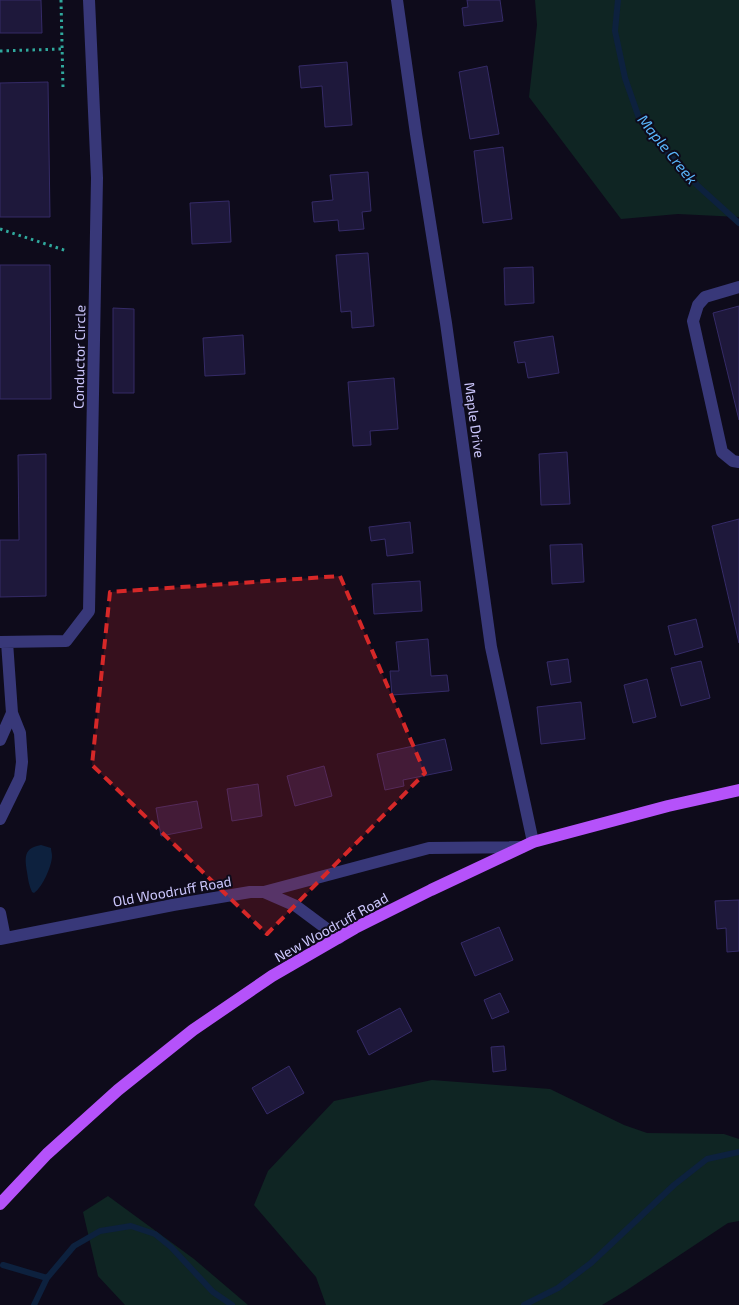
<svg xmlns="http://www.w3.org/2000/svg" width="739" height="1305" font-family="'Exo 2',sans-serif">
  <rect width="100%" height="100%" fill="#0e0b1b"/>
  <path fill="#0f2523" d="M535,0h204v217l-61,-3 -57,5 -92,-122 8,-72z
    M432,1080l118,9 74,36 23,8 77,1 15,5v82l-11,2 -101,67 -25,15h-276l-10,-28 -62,-72 14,-34 66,-70z
    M108,1196l86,63 54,46h-123l-27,-29 -15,-64z"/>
  <path fill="#0d213e" d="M41,845l10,3c0,3 1,5 1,8 0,10 -10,32 -18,37l-2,-1c-3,-6 -4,-13 -5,-20 -2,-14 -4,-24 14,-27z"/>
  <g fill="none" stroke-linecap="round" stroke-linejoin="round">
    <path stroke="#0d213e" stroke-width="6" d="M618,0l-3,31 10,47 14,40 25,31 34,37 41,37
      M3,1265l44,13
      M34,1305l13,-27 27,-32 26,-15 31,-5 24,8 16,13 42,45 19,13
      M524,1305l34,-17 33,-25 83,-78 33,-26 32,-7"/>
  </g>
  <path fill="#1e183b" stroke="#352b67" d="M0,0h41l1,33h-42z
    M467,0h33l3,21 -39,5 -2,-18 6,-1z
    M347,62l5,63 -27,2 -3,-41 -21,2 -2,-22z
    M487,66l12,68 -29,5 -11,-67z
    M48,82l2,135h-50v-134z
    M503,147l9,72 -29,4 -9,-72z
    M368,172l3,39 -9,1 2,17 -25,2 -1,-11 -24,2 -2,-20 21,-2 -3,-25z
    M229,201l2,41 -39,2 -2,-41z
    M368,253l6,73 -22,2 -1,-17 -10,1 -5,-57z
    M0,265h50l1,134h-51z
    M533,267l1,36 -29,2 -1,-37z
    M739,306v114l-26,-107z
    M113,308l21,1v84h-21z
    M243,335l2,39 -40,2 -2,-38z
    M553,336l6,37 -31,5 -3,-16 -7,1 -4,-21z
    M394,378l4,51 -28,2 1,14 -18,1 -5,-64z
    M567,452l3,52 -29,1 -2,-51z
    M46,454v142l-46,1v-57h19l-1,-85z
    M739,519v124l-27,-117z
    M410,522l3,31 -26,3 -2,-17 -14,2 -2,-14z
    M582,544l2,38 -32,2 -2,-39z
    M420,581l2,30 -48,3 -2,-30z
    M696,619l7,28 -28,8 -7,-29z
    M428,639l3,37 16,-1 2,16 -57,4 -2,-24h9l-3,-29z
    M568,659l3,23 -20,3 -4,-23z
    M701,661l9,37 -29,8 -10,-38z
    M647,679l9,38 -23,6 -9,-38z
    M581,702l4,37 -44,5 -4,-37z
    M445,739l7,31 -49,10 1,6 -19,4 -8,-36z
    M324,766l8,30 -37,10 -8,-30z
    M258,784l4,32 -30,5 -5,-32z
    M197,801l5,27 -41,8 -5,-28z
    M739,900v51l-12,1 -1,-24 -9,1 -2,-28z
    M499,927l14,33 -38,16 -14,-33z
    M500,993l9,19 -17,7 -8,-19z
    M400,1008l12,23 -43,24 -12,-24z
    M504,1046l2,24 -13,2 -2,-25z
    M289,1066l15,27 -37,21 -15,-26z"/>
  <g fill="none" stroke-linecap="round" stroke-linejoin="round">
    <path stroke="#30a99d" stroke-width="3" stroke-dasharray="2.5 4" stroke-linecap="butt" d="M61,0l2,88
      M0,51l62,-2
      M0,229l67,22"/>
    <path stroke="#383879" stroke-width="12" d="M397,0l19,134 30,189 45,324 42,195
      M739,287l-34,10 -7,8 -5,16 29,131 11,9 6,1
      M0,642l66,-1 23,-30 8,-433 -8,-178
      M7,642l5,71
      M0,740l12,-27 8,20 2,29 -2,16 -20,41
      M264,892l165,-44 93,-1
      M0,913l5,25
      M0,939l173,-34 77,-13h14l32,14 43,32"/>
    <path stroke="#b552fa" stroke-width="12" d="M0,1204l47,-50 71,-64 75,-60 79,-54 83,-48 76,-38 102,-48 135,-36 71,-16"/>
  </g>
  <path fill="#d62828" fill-opacity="0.2" stroke="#d62828" stroke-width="4" stroke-dasharray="10 6" stroke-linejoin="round" d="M340,576l85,197 -158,161 -175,-169 18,-173z"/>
  <g text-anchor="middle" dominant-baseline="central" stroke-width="4" stroke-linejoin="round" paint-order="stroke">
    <g font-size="14" fill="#ccc7fd" stroke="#0e0b1b">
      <text transform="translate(79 357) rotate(-89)">Conductor Circle</text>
      <text transform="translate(475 420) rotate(82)">Maple Drive</text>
      <text transform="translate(172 891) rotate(-10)">Old Woodruff Road</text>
      <text transform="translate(331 927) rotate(-29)">New Woodruff Road</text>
    </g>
    <g font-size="15" font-style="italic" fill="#59b5fa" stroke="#0e0b1b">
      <text transform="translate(668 149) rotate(51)">Maple Creek</text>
    </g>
  </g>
</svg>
